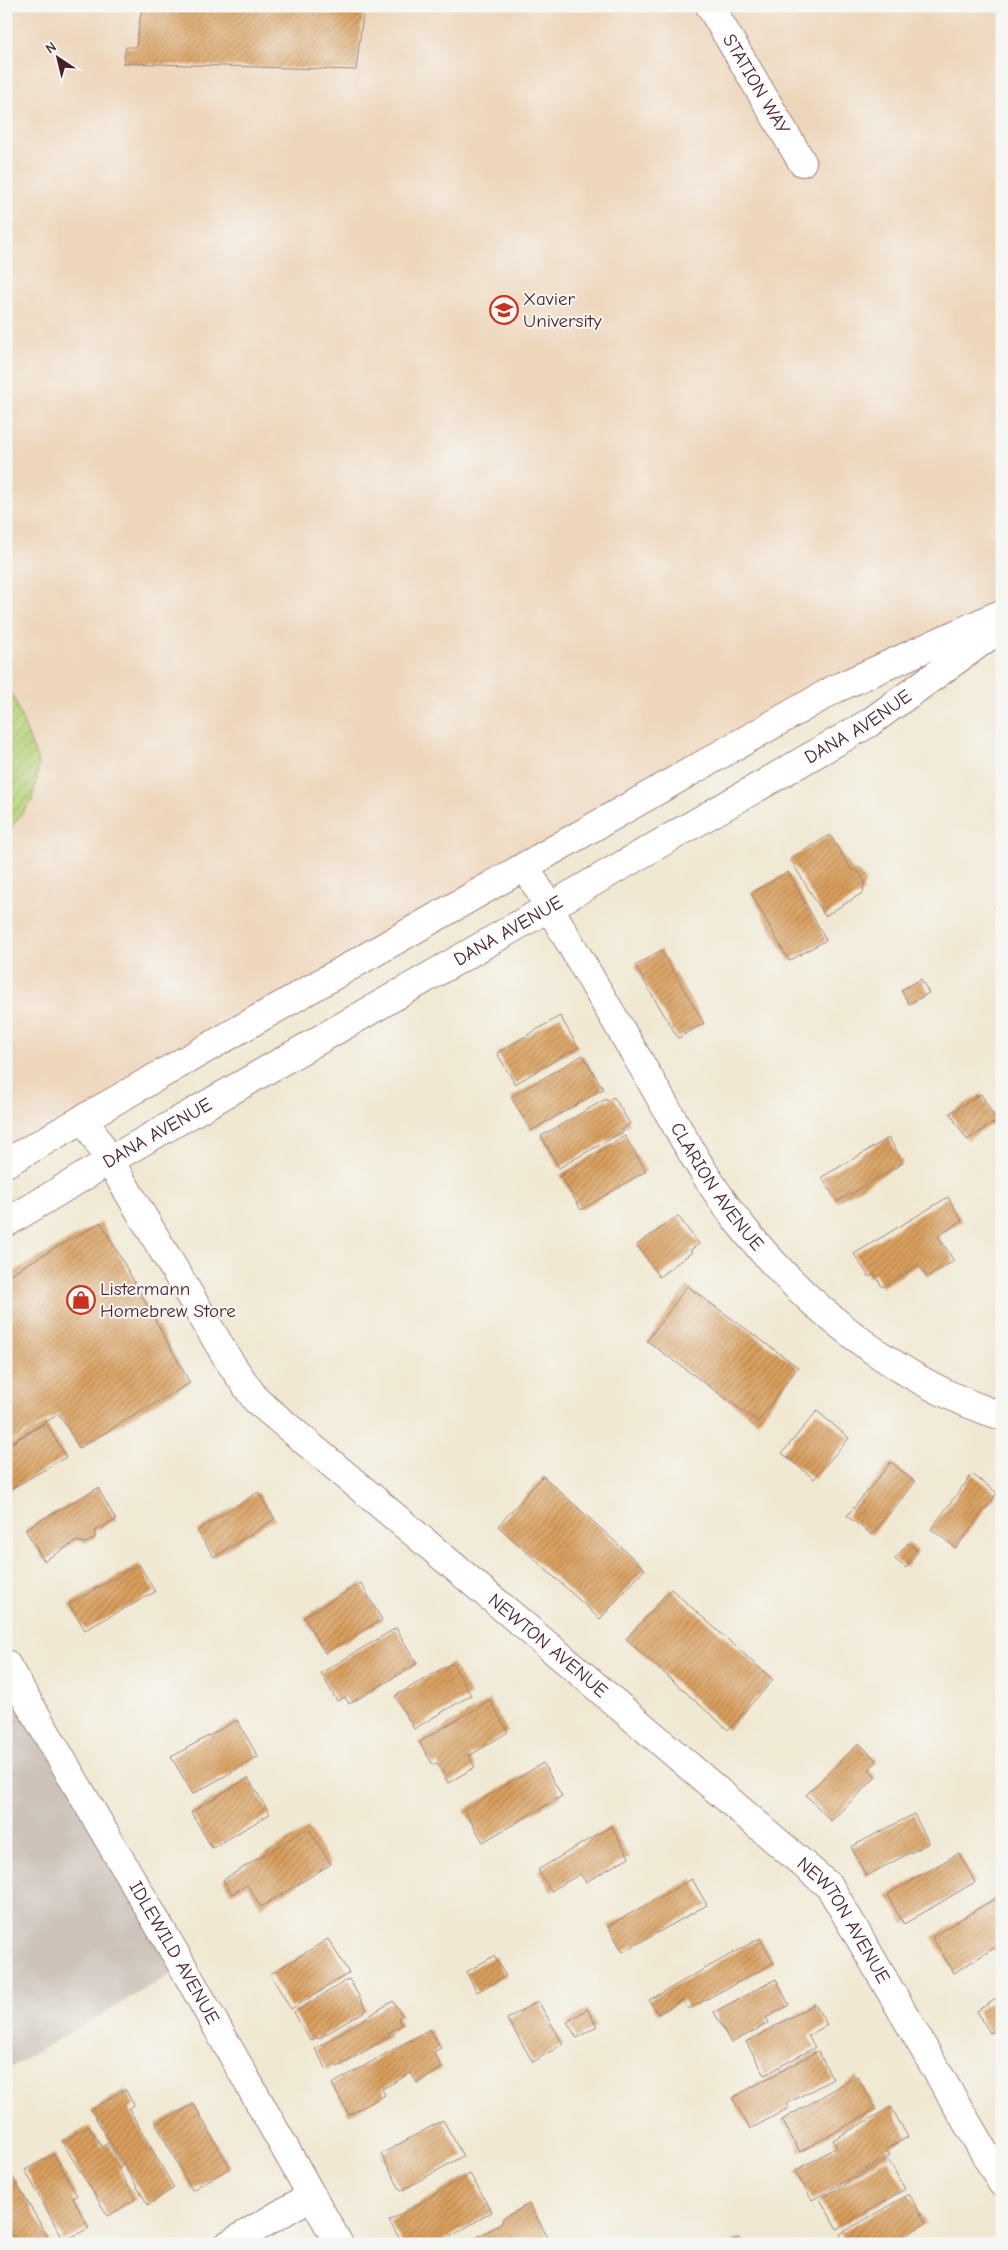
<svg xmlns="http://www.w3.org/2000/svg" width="1008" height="2250" font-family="'Comic Neue',sans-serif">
  <defs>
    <pattern id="garden-furrows" width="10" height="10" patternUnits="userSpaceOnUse" patternTransform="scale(1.25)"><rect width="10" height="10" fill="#b4cf75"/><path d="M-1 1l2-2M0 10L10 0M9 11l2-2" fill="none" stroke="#9cb165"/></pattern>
    <pattern id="building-hatch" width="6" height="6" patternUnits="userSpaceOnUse" patternTransform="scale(1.25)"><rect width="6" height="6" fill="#d99f5d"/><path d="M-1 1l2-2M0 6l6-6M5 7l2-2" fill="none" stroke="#b2814d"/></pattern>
  </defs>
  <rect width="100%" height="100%" fill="#f6f6f2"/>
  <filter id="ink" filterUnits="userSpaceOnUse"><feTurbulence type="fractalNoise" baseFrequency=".02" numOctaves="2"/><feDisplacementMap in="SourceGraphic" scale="10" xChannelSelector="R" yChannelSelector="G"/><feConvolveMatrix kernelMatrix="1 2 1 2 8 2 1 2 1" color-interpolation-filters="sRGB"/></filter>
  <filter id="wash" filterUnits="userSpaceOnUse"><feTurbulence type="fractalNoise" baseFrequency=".0096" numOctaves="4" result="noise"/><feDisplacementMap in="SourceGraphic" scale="20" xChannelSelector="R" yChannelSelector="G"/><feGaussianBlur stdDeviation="1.12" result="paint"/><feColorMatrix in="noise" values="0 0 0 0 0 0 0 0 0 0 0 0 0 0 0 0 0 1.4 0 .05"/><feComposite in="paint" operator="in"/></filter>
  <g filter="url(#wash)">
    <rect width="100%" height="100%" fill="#f0e8d2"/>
    <path fill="#eed6bb" d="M6,6h996v608l-167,75 -829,474z"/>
    <path fill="#ccc2b9" d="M6,1664l177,303 -177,103z"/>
    <path fill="url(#garden-furrows)" stroke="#7f7750" d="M6,688l8,10 25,66 -7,37 -26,32z"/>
    <g id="blocks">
      <path fill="url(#building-hatch)" d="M142,6h222l-8,64 -233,-7 3,-16h10z
        M830,835l21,34 8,3 6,9 -2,8 1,3 -39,24 -35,-57z
        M788,872l38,68 -37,21 -38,-68z
        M1002,903v16l-7,-11z
        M661,950l43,73 -26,15 -43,-72z
        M921,979l8,14 -20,11 -8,-14z
        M560,1016l18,31 -63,37 -18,-31z
        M583,1055l20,34 -72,42 -20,-34z
        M981,1094l16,27 -30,19 -17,-27z
        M614,1097l16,27 -8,5 2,2 -65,37 -18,-32 65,-37 1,2z
        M625,1136l21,35 -65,39 -21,-35z
        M889,1138l14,25 -66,39 -15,-25z
        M948,1197l14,24 -24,15 16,25 -27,16 -8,-12 -37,22 -7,-13 -6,3 -15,-23z
        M678,1216l21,28 -9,6 2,2 -33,25 -22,-32z
        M101,1222l89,161 -111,65 -20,-34 -53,31v-169z
        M687,1286l111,81 -40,55 -111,-81z
        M817,1411l32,27 -35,41 -32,-26z
        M46,1423l20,34 -60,35v-46z
        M891,1462l24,20 -43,53 -25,-19z
        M972,1474l25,19 -41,55 -25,-19z
        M543,1476l102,93 -45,50 -102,-93z
        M98,1488l18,32 -21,11v7l-10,5 -8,-2 -33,20 -19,-32z
        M258,1492l17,27 -61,38 -17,-26z
        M908,1543l10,8 -12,17 -11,-9z
        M139,1564l16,28 -70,38 -16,-26z
        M361,1583l21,37 -57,33 -21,-36z
        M671,1589l102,91 -45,50 -102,-91z
        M396,1628l21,36 -68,40 -4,-7 -8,4 -16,-28z
        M452,1663l19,32 -57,34 -19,-33z
        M490,1700l18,32 -39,24 6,11 -27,16 -11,-20 -4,2 -14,-23z
        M237,1720l21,37 -65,37 -22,-37z
        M859,1743l18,18 -8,8 7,8 -45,44 -25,-26z
        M543,1763l19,33 -79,46 -19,-32z
        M248,1778l22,36 -58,34 -21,-36z
        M914,1814l15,29 -63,33 -15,-29z
        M611,1826l18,31 -43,25 -6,-8 -29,17 -13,-21z
        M308,1828l23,36 -70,43 -14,-22 -15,9 -9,-14z
        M959,1853l16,29 -71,42 -17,-29z
        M692,1879l15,26 -84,47 -15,-26z
        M1002,1894v57l-4,2 -4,-5 -40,25 -22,-36z
        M760,1938l14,25 -86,46 -5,-9 -25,14 -9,-14z
        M328,1939l21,34 -58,36 -21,-35z
        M494,1956l12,20 -29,16 -11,-20z
        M349,1979l18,31 -49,29 -1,-2 -7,4 -16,-29z
        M776,1979l13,26 -23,13 3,5 -38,20 -17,-31z
        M1002,1995v35l-3,1 -2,-2 -7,4 -13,-22z
        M393,2001l9,14 -4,3 4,7 -14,8 2,3 -52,31 -2,-3 -9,6 -12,-21z
        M538,2001l25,43 -30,18 -26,-43z
        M815,2004l12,21 -19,11 7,11 -50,28 -19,-33z
        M587,2009l10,17 -20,12 -10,-16z
        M430,2029l11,19 -8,4 9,16 -25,15 -6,-10 -29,16 3,6 -36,20 -17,-31z
        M818,2051l15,28 -47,25 3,4 -39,21 -18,-31z
        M857,2076l19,33 -76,43 -18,-32z
        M125,2089l9,16 -5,4 45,79 -26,17 -57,-95z
        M194,2104l36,64 -38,22 -36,-66z
        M891,2107l17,30 -22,12 4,6 -78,45 -17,-29 42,-24 -4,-7z
        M443,2120l20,36 -62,35 -20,-37z
        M89,2126l13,21 6,-4 14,23 -4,3 18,30 -28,17 -46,-74z
        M54,2154l23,42 -4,2 16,30 -25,13 -39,-71z
        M888,2159l17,30 -68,40 -17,-30z
        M470,2174l22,38 -54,32h-35l-14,-23z
        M13,2177l39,67h-35l-11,-19v-44z
        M909,2194l17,29 -35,21h-45l-6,-10z
        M529,2204l21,37 -4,3h-80l37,-22 -1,-3z
        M739,2238l3,6h-13z"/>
    </g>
  </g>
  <g filter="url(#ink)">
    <use href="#blocks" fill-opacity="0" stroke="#9d847e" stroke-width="1"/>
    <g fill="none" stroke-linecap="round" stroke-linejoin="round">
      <defs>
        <g id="minor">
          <path id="s1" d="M710,6l92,156"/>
          <path id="s2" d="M525,866c40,68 80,137 120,205 32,55 62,114 103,163 64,78 157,151 254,182"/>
          <path id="s3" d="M84,1118l145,243 27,39 321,270 253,217 172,296"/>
          <path d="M6,1163l829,-474 161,-73"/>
          <path id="s4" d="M6,1223l103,-62 760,-438 133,-96"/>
          <path id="s5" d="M6,1664l177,303 156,277"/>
          <path d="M229,2244l82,-48"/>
        </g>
      </defs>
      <use href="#minor" stroke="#9d847e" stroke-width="30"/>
      <use href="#minor" stroke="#fff" stroke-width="28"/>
    </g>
  </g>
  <defs>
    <symbol id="university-ring" viewBox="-11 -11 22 22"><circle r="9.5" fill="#f6f6f2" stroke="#c8321e" stroke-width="1.5"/><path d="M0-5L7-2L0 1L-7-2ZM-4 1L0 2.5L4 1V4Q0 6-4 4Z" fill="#c8321e"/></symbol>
    <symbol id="shop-ring" viewBox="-11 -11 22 22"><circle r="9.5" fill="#f6f6f2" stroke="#c8321e" stroke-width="1.5"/><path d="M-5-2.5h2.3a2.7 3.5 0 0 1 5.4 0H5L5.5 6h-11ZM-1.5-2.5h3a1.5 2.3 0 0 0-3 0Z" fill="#c8321e"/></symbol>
  </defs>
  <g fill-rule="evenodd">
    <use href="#university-ring" x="488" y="294" width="32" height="32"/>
    <use href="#shop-ring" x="65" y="1284" width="32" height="32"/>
  </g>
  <g text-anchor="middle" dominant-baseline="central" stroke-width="4" stroke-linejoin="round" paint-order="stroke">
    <g font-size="19" fill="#4a1f2b" stroke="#f6f6f2">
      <text stroke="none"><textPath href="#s1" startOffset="91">STATION WAY</textPath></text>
      <text stroke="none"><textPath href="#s4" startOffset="986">DANA AVENUE</textPath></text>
      <text stroke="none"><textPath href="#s4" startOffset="581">DANA AVENUE</textPath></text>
      <text stroke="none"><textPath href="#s4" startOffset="176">DANA AVENUE</textPath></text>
      <text stroke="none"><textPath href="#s2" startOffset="374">CLARION AVENUE</textPath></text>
      <text stroke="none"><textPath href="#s3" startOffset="712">NEWTON AVENUE</textPath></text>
      <text stroke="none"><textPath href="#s3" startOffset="1118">NEWTON AVENUE</textPath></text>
      <text stroke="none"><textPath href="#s5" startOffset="334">IDLEWILD AVENUE</textPath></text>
    </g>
    <g font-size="19" fill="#4a1f2b" stroke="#f6f6f2" text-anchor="start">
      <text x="523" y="299">Xavier<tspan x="523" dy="22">University</tspan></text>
      <text x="100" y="1289">Listermann<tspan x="100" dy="22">Homebrew Store</tspan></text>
    </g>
  </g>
  <rect width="1008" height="2250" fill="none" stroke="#f6f6f2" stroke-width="25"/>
  <g transform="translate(58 58) rotate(325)" stroke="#f6f6f2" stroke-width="4" paint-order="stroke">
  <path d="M0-4L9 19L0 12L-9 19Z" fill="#4a1f2b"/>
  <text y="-8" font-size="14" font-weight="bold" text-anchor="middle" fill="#4a1f2b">N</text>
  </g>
</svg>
